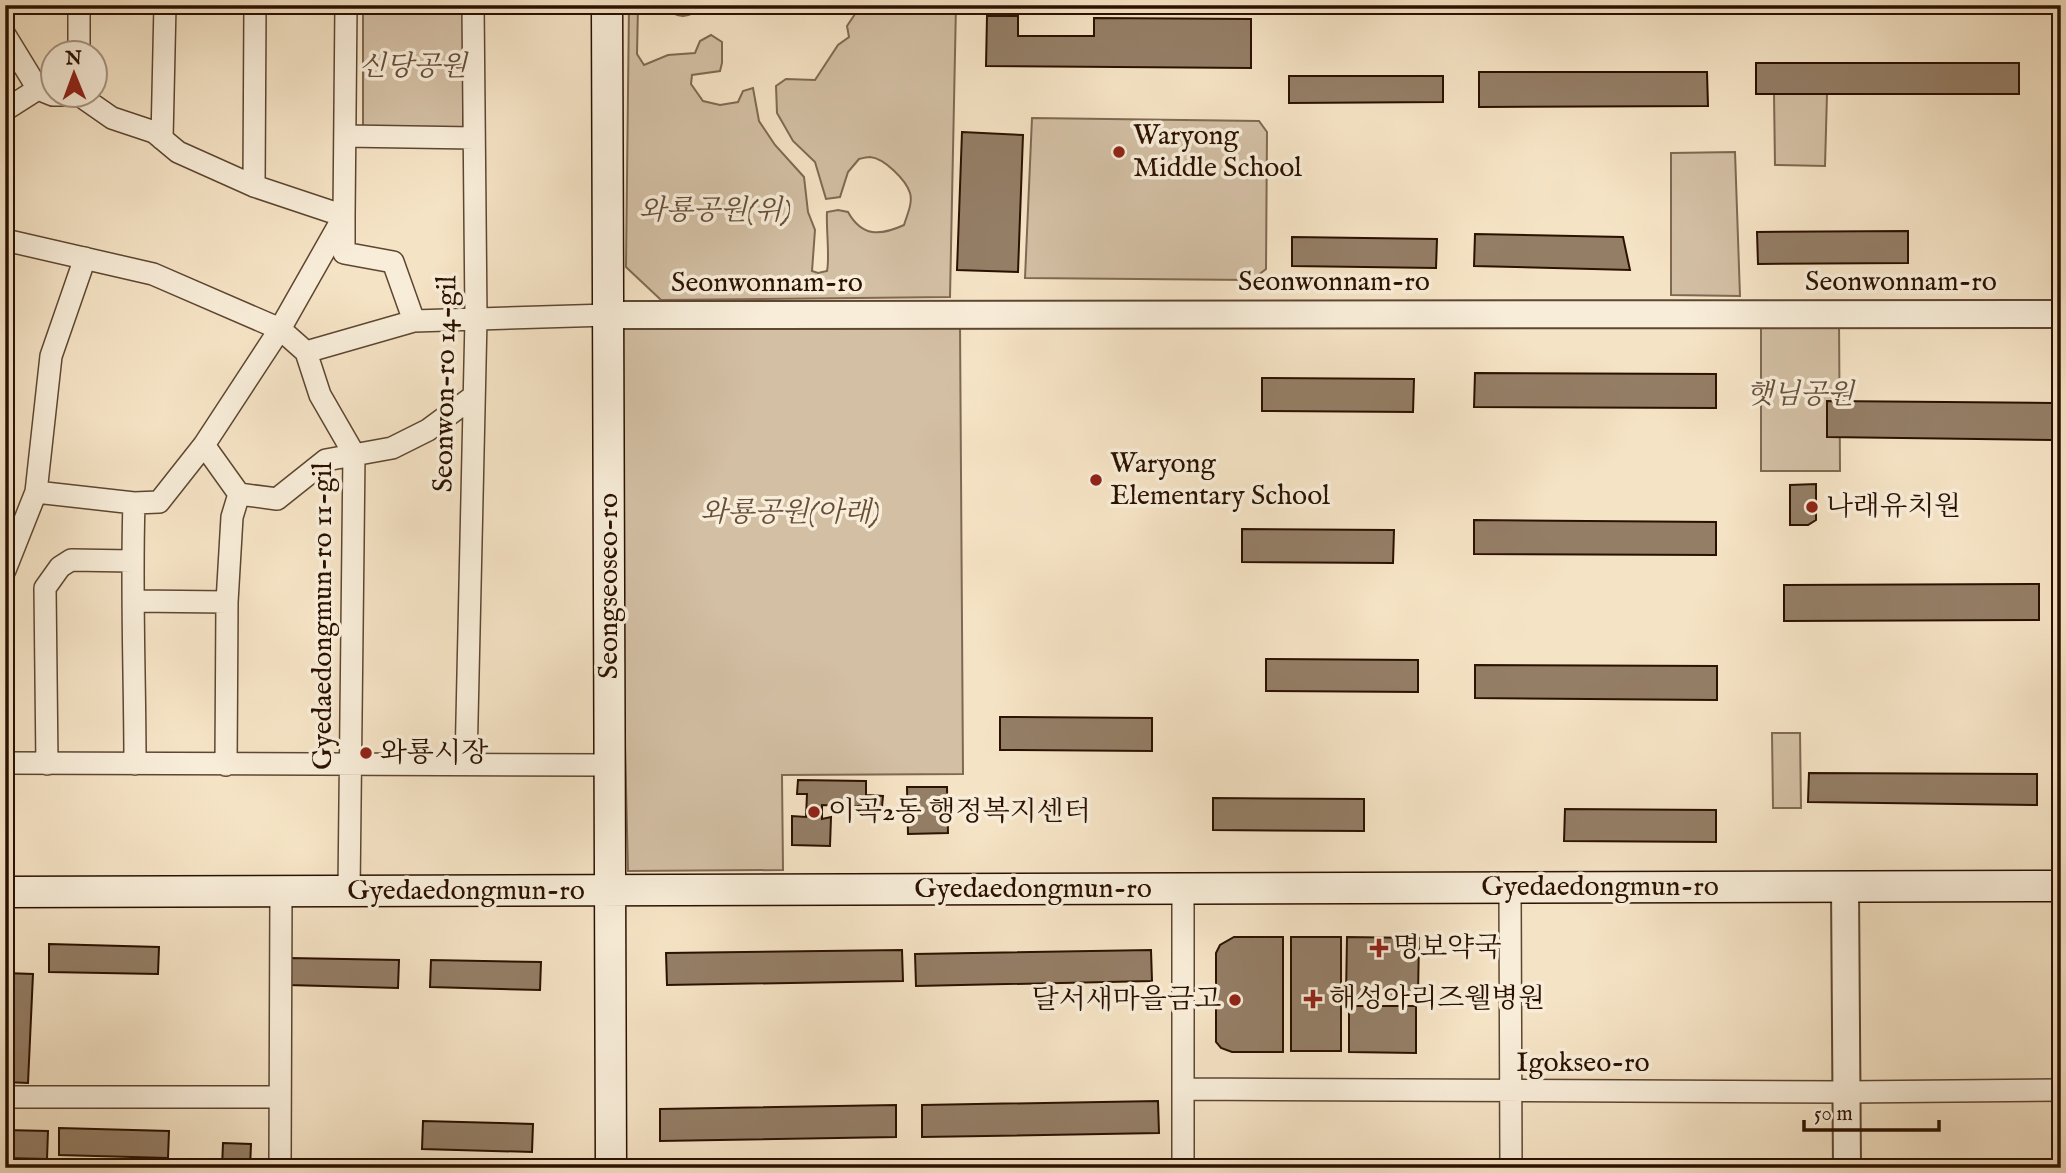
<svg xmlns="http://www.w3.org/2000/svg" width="2066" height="1173" font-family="'IM FELL English','Noto Serif KR',serif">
  <rect width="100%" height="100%" fill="#f5e3c5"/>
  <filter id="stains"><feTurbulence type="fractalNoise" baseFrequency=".00286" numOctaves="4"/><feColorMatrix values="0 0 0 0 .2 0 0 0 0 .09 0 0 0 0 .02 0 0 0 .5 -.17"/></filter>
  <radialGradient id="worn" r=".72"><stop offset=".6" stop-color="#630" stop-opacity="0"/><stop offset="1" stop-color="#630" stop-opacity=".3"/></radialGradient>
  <path fill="#d3bfa4" stroke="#7f6852" stroke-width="2" d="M363,5h100v125h-100z
    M629,5h16l-7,2 -1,47 7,11 24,-10 27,-2 5,-12 11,-6 11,7v21l-2,8 -28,4 -1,9 12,17 17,4 18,-3 5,-11 10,-3 6,33 16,24 29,32 4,35 7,18 -3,41 6,2 9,-2c3,-14 -1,-42 0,-59l11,-2 10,2c14,25 32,24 56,13 3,-10 9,-22 6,-32 -4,-13 -26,-35 -40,-36 -3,0 -7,1 -11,2l-11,13 -8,25 -14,2 -11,-37 -22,-21 -16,-28 -1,-27 10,-7 29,1 23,-35 11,-8 -2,-11 10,-15 2,-6h97l-6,292 -289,3 -35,-33z
    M658,5h49c-22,16 -27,13 -49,0z
    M1774,93l53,1 -2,72 -50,-1z
    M1032,118l227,3 8,11 -1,137 -14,11 -227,-2z
    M1735,152l5,144 -69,-1v-142z
    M1839,319l1,152h-79v-151z
    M960,325l3,449 -181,1 1,95 -155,1 -13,-543z
    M1772,733h28l1,75h-28z"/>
  <path fill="#947e66" stroke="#2b1100" stroke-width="2" d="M987,16h31v20h76v-18l157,1v49l-265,-2z
    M1756,63h263v31h-263z
    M1479,72h228l1,34 -229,1z
    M1289,76h154v26l-154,1z
    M962,132l61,3 -5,137 -61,-2z
    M1908,231v32l-150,1 -1,-32z
    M1475,234l148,3 7,33 -156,-4z
    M1292,237l145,2 -1,29 -144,-2z
    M1475,373l241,1v34l-242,-1z
    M1262,378l152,1 -1,33 -151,-1z
    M1827,401l226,2v37l-226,-3z
    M1816,484v36l-8,5h-18v-40z
    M1474,520l242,2v33l-242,-1z
    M1242,529l152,1 -1,33 -151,-1z
    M2039,584v36l-255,1v-36z
    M1266,659l152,1v32l-152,-1z
    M1475,665l242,1v34l-242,-2z
    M1000,717l152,1v33l-152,-1z
    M1809,773l228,1v31l-229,-3z
    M798,780l68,1v14l17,1 -1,11 -60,-2v14l9,-2 -1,29 -38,-1v-29l14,1 1,-23h-10z
    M907,787h40l1,46 -40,1z
    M1213,798l151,1v32l-151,-1z
    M1565,809l151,1v32l-152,-1z
    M1234,937h49v115h-51l-11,-4 -5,-6v-89l4,-8z
    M1291,937h50v114h-50z
    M1347,937l72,1 -1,58h-72z
    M49,944l110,3 -1,27 -109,-2z
    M902,950l1,31 -236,4 -1,-32z
    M1151,950l1,31 -236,5 -1,-32z
    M289,958l110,2 -1,28 -110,-3z
    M431,960l110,2 -1,28 -110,-3z
    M5,973l28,1 -5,109 -23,-1z
    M1349,1006h67v47l-67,-1z
    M1158,1101l1,32 -237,4v-32z
    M896,1105v32l-236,4v-32z
    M423,1121l110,3 -1,28 -110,-3z
    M59,1128l110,3 -1,27 -109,-3z
    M5,1130l43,1 -1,28 -42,-1z
    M223,1143l28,1 -1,24h-28z"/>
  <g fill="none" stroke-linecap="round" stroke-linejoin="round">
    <defs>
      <path id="minor" d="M79,5v47
        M5,35l33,54 15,6h26l33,23 42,14 24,20 76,34 90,30v37l49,9 21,59
        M5,110l33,-21
        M345,136l129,2
        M162,139l3,-134
        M254,186l1,-181
        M5,240l148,34 127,55 26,23 108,-31 194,-6
        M306,352l14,43 34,59 -5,437
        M204,445l35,49
        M36,492l98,11 25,-1 45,-57 76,-116 64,-113 2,-211
        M239,494l38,5 49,-39 66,-12 36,-18 46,-34
        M134,503c-3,87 1,174 1,261
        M5,570l31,-78 15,-136 34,-98
        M134,601l93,1
        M5,763l605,2
        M47,764l-2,-176 15,-21 11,-7 61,1
        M466,764l10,-445 -3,-314
        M226,765l1,-163 5,-85 7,-23
        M1510,888l1,280
        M1183,1089l664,3 214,-2
        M5,1097h275
        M280,1168l1,-277
        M1183,1168v-280"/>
      <path id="tertiary" d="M608,315l1453,-1
        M1845,887l2,281"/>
      <path id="secondary" d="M607,5l4,1163
        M5,892l2056,-6"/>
    </defs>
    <use href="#minor" stroke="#5e4631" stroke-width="24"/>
    <use href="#tertiary" stroke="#5e4631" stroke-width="30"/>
    <use href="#secondary" stroke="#2b1100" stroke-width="33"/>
    <use href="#minor" stroke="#f8edd9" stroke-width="21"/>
    <use href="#tertiary" stroke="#f8edd9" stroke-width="26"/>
    <use href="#secondary" stroke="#f8edd9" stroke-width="30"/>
  </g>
  <g fill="#8f2418" stroke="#f8edd9" stroke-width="2.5">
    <circle cx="1119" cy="152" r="7"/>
    <circle cx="1096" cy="480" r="7"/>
    <circle cx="1812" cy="507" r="7"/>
    <circle cx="366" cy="753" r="7"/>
    <circle cx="814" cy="812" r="7"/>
    <path d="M1375.5 937.5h7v7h7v7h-7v7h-7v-7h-7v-7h7z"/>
    <path d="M1309.5 988.5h7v7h7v7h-7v7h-7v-7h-7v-7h7z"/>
    <circle cx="1235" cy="1000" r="7"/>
  </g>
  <g text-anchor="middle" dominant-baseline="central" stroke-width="7" stroke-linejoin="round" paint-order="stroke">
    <g font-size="28" font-style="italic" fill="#664e39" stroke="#f8edd9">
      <text x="413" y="67">신당공원</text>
      <text x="715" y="211">와룡공원(위)</text>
      <text x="1800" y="395">햇님공원</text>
      <text x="790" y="513">와룡공원(아래)</text>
    </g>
    <g font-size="28" fill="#2b1100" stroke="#f8edd9" text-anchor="start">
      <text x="1133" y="136">Waryong<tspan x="1133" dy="32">Middle School</tspan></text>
      <text x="1110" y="464">Waryong<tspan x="1110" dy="32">Elementary School</tspan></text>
      <text x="1826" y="507">나래유치원</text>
      <text x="380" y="753">와룡시장</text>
      <text x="828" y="812">이곡2동 행정복지센터</text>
      <text x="1393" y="948">명보약국</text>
      <text x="1329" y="999">해성아리즈웰병원</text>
      <text x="1221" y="1000" text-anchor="end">달서새마을금고</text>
    </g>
    <g font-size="28" fill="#2b1100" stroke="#f8edd9">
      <text x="1334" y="282">Seonwonnam-ro</text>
      <text x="1901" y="282">Seonwonnam-ro</text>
      <text x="767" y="283">Seonwonnam-ro</text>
      <text transform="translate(446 384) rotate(-89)">Seonwon-ro 14-gil</text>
      <text transform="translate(609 586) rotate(-90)">Seongseoseo-ro</text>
      <text transform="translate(323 616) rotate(-90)">Gyedaedongmun-ro 11-gil</text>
      <text x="1600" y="887">Gyedaedongmun-ro</text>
      <text x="1033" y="889">Gyedaedongmun-ro</text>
      <text x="466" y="891">Gyedaedongmun-ro</text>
      <text x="1583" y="1063">Igokseo-ro</text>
    </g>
  </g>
  <rect width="2066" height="1173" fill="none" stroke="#f5e3c5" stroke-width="28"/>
  <rect x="7" y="7" width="2052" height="1159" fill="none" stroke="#2b1100" stroke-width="3.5"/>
  <rect x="14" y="14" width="2038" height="1145" fill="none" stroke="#2b1100" stroke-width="2"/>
  <g transform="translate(74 74) rotate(359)"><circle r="33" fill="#f8edd9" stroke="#a69582" stroke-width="2"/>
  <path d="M0-5L12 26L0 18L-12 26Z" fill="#8f2418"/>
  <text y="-10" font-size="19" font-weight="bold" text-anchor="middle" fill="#2b1100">N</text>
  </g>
  <path d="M1804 1120v10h135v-10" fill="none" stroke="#2b1100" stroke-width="3.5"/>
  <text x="1814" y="1120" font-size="21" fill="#2b1100" stroke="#f8edd9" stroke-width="5" paint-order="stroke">50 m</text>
  <rect width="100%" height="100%" filter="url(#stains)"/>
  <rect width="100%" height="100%" fill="url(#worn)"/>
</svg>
